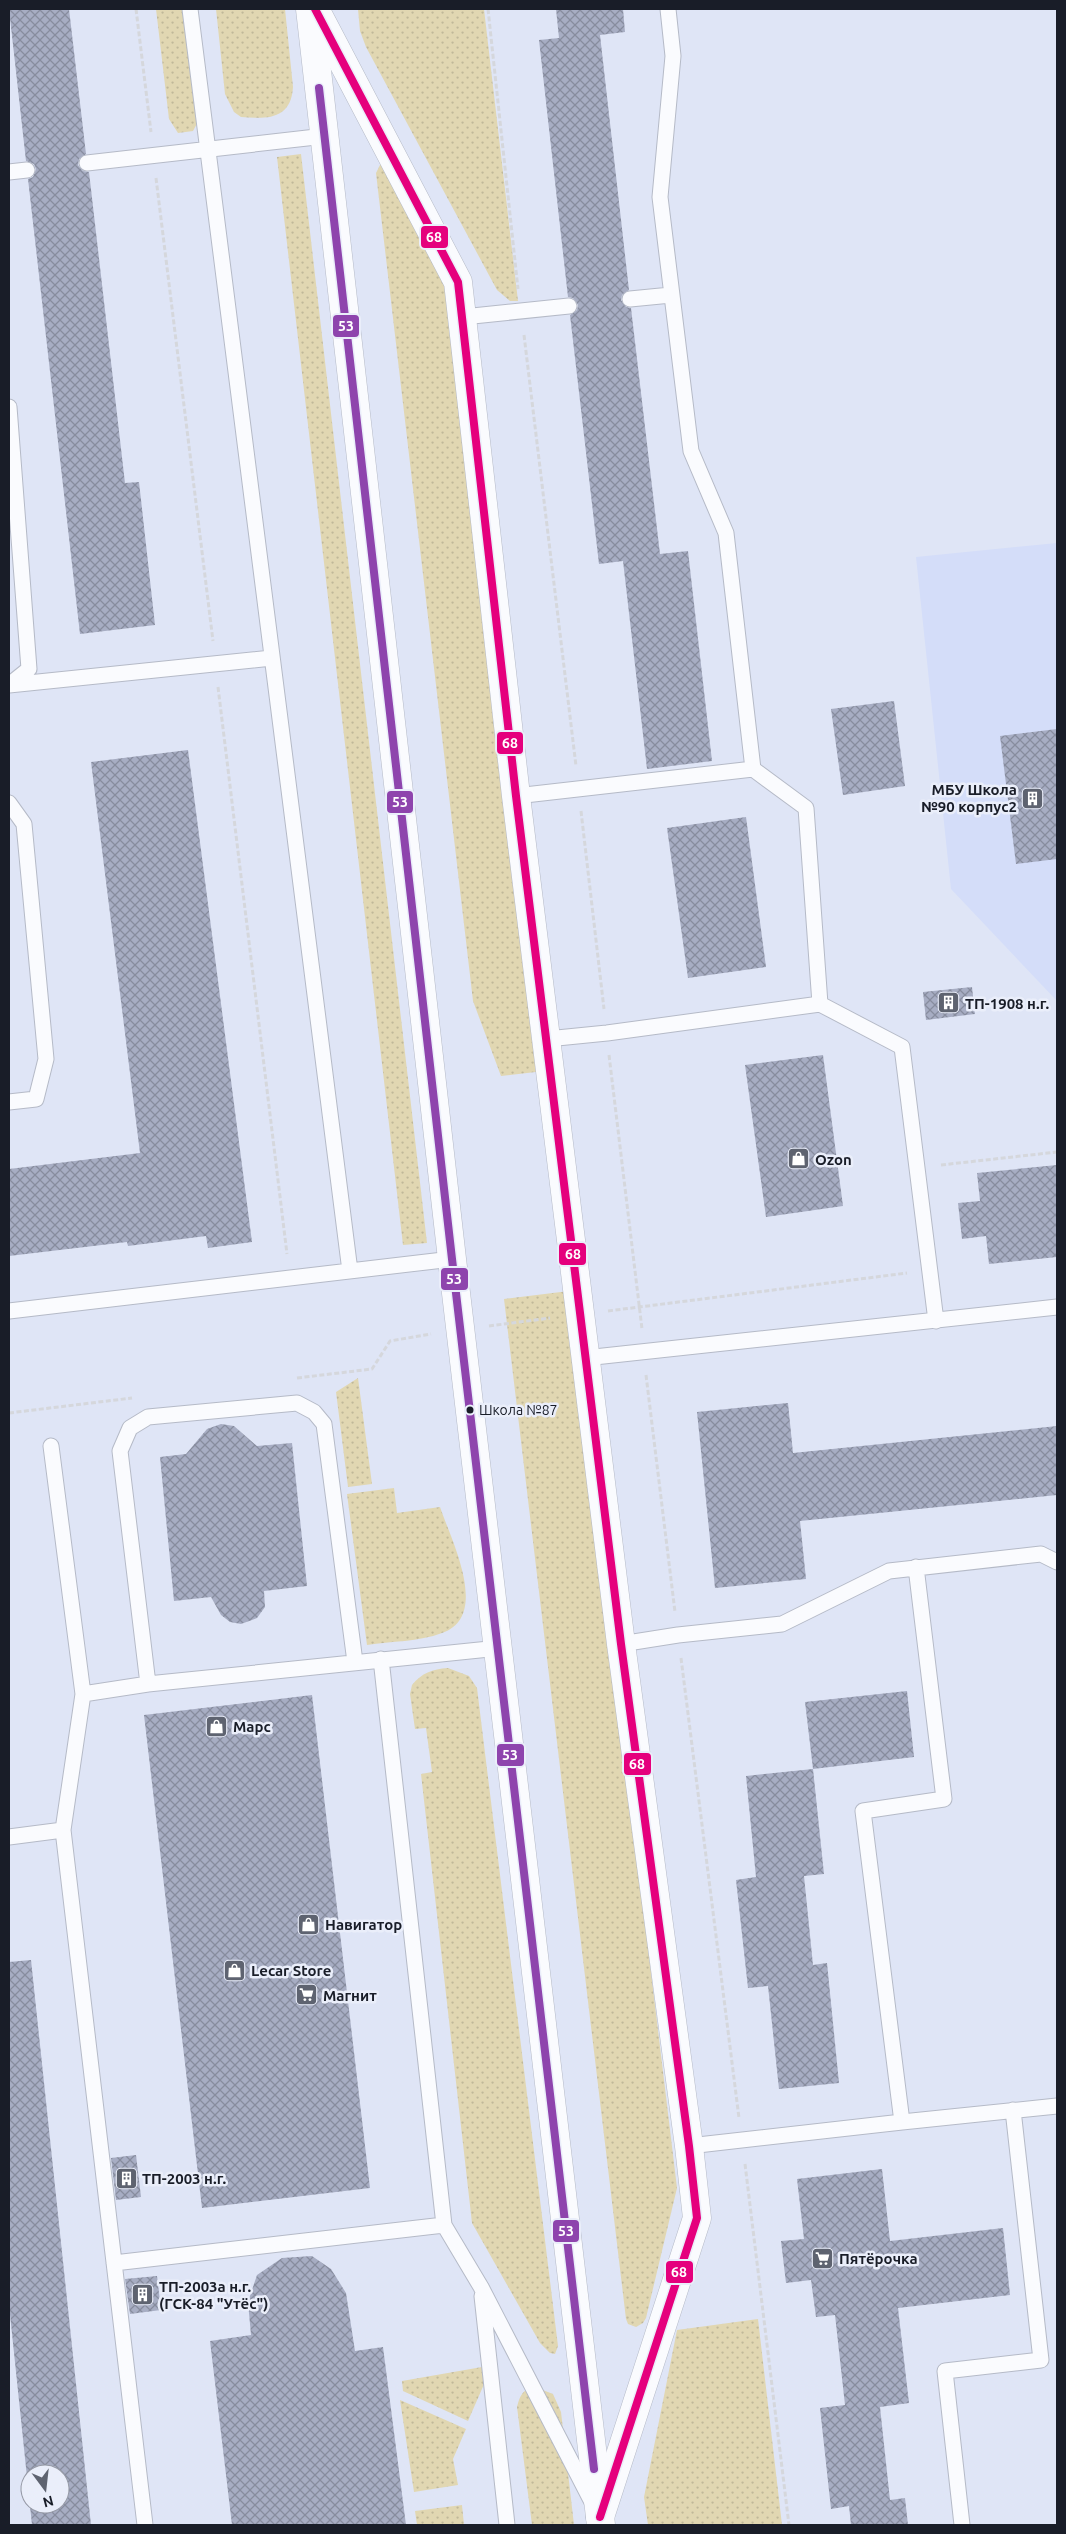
<svg xmlns="http://www.w3.org/2000/svg" width="1066" height="2534" font-family="Ubuntu,sans-serif">
  <defs>
    <pattern id="grass-dots" width="8" height="8" patternUnits="userSpaceOnUse" patternTransform="scale(1.25)"><rect width="8" height="8" fill="#e1d7b2"/><path d="M2 2h.1M6 6h.1" fill="none" stroke="#c0b899" stroke-width="1.8" stroke-linecap="round"/></pattern>
    <pattern id="building-cross-hatch" width="8" height="8" patternUnits="userSpaceOnUse" patternTransform="scale(1.25)"><rect width="8" height="8" fill="#a7adc3"/><path d="M0 0l8 8M0 8l8-8" fill="none" stroke="#878c9e"/></pattern>
  </defs>
  <rect width="100%" height="100%" fill="#dfe5f6"/>
  <path fill="#d4ddf9" d="M1057,543v458l-106,-112 -35,-332z"/>
  <path fill="url(#grass-dots)" d="M156,9h32l12,109 -7,13 -15,2 -9,-14z
    M216,9h69l8,78c-2,33 -26,32 -52,30l-7,-5 -9,-18z
    M358,9h126l34,292h-8l-13,-11 -131,-243 -6,-16z
    M301,154l126,1089 -24,2 -126,-1088z
    M381,163l74,124 89,784 -43,5 -28,-75 -97,-828z
    M569,1291l108,897 -31,130 -3,5 -7,4 -8,-3 -2,-5 -122,-1020z
    M358,1378l14,106 -24,3 -12,-95z
    M394,1488l3,25 43,-6c11,33 51,109 2,126 -23,9 -51,8 -75,12l-20,-151z
    M448,1668l21,8 8,12 81,658 -3,8 -5,-1 -10,-10 -68,-120 -51,-449 11,-2 -6,-44 -11,1 -5,-35 2,-9c10,-12 20,-16 36,-17z
    M758,2319l24,206h-134l-4,-28 33,-167z
    M482,2367l3,15 -17,39 -65,-30 -1,-10z
    M535,2387l18,7 8,18 13,113h-42l-15,-118c3,-12 6,-18 18,-20z
    M400,2400l66,29 -13,30 5,26 -44,7z
    M462,2505l2,20h-47l-2,-14z"/>
  <path fill="url(#building-cross-hatch)" fill-rule="evenodd" d="M9,9h60l17,145 -7,5 -1,6 5,6 6,1 36,311 14,-1 16,143 -75,9 -52,-455 5,-2 3,-8 -2,-5 -8,-3z
    M556,9h67l2,23 -25,3 29,255 -7,5 -1,5 5,7 5,1 29,246 28,-3 24,210 -65,8 -24,-208 -24,3 -29,-249 7,-5 1,-5 -5,-7 -5,-1 -29,-257 20,-2z
    M894,701l11,85 -62,9 -12,-86z
    M1057,729v130l-41,5 -16,-128z
    M188,750l64,492 -44,6 -2,-12 -78,10 -1,-4 -118,14v-87l131,-16 -49,-391z
    M746,817l20,150 -78,11 -21,-150z
    M972,987l3,27 -49,6 -3,-28z
    M823,1055l20,151 -77,11 -21,-152z
    M1057,1165v92l-68,7 -3,-28 -24,3 -4,-36 22,-2 -3,-28z
    M788,1403l5,50 264,-27v69l-257,26 6,58 -91,9 -18,-176z
    M221,1424l13,2 23,20 35,-3 15,143 -43,5 1,16 -8,11 -16,6 -11,-2 -9,-7 -10,-18 -37,4 -14,-144 26,-3 21,-25z
    M907,1691l7,66 -101,12 -8,-67z
    M312,1695l58,493 -168,20 -58,-493z
    M813,1769l11,105 -20,2 9,89 14,-2 12,120 -60,6 -11,-103 -20,2 -12,-108 20,-3 -10,-101z
    M31,1960l60,565h-59l-23,-220v-343zM30,2474h30v30h-30z
    M136,2155l5,42 -25,3 -5,-42z
    M882,2169l8,72 113,-13 7,67 -112,13 11,95 -29,4 10,93 15,-2 3,27h-57l-2,-19 -18,3 -11,-101 25,-3 -10,-90 -19,2 -5,-37 -25,3 -5,-42 23,-2 -7,-60z
    M312,2256l19,13 15,24 9,58 28,-4 23,178h-174l-22,-184 41,-6 -3,-33 9,-27 25,-17z
    M157,2276l4,34 -31,4 -5,-35z"/>
  <g fill="none" stroke-linecap="round" stroke-linejoin="round">
    <defs>
      <path id="service" d="M190,9l160,1262
        M668,9l5,47 -13,141 31,254 35,82 27,236 53,39 14,196
        M87,163l238,-27
        M9,172l18,-2
        M630,299l41,-4
        M463,317l106,-11
        M9,407l20,262 -20,16
        M9,685l263,-27
        M516,796l237,-27
        M9,803l15,21 22,235 -10,40 -27,3
        M547,1039l60,-6 213,-29 82,43 34,274
        M9,1311l443,-52
        M585,1358l472,-51
        M51,1446l32,248
        M621,1644l57,-9 104,-11 107,-53 152,-17 16,8
        M381,1659l63,566 37,62 111,215
        M148,1684l-28,-233 10,-23 18,-11 149,-14 17,9 10,12 31,238
        M9,1837l54,-7
        M902,2122l155,-16
        M689,2146l213,-24 -39,-311 81,-12 -28,-232
        M114,2263l330,-38
        M482,2296l25,229
        M145,2525l-82,-695 20,-136 65,-10 351,-36
        M962,2525l-17,-154 96,-11 -28,-250"/>
      <path id="minor" d="M315,9l143,273 58,514 105,848 68,502 8,72 -97,299"/>
      <path id="secondary" d="M310,9l142,1250 149,1266"/>
    </defs>
    <use href="#service" stroke="#b5bac7" stroke-width="17"/>
    <use href="#minor" stroke="#b5bac7" stroke-width="29"/>
    <use href="#secondary" stroke="#b5bac7" stroke-width="29"/>
    <path stroke="#d5d7dc" stroke-width="3" stroke-dasharray="5 2.5" stroke-linecap="butt" d="M136,9l15,123
      M488,9l30,280
      M156,178l57,463
      M524,335l52,431
      M218,687l69,567
      M581,811l23,198
      M609,1055l33,274
      M941,1165l116,-13
      M608,1311l299,-38
      M489,1326l61,-8
      M646,1375l29,237
      M297,1378l75,-9 18,-28 41,-7
      M9,1413l123,-15
      M681,1658l58,460
      M745,2164l44,361"/>
    <use href="#service" stroke="#fafbfe" stroke-width="15"/>
    <use href="#minor" stroke="#fafbfe" stroke-width="28"/>
    <use href="#secondary" stroke="#fafbfe" stroke-width="28"/>
    <defs>
      <path id="bus-1" d="M319,88l133,1171 142,1210"/>
      <path id="bus-2" d="M315,9l143,273 58,514 105,848 68,502 8,72 -97,299"/>
    </defs>
    <use href="#bus-1" stroke="#eaeefa" stroke-width="11"/>
    <use href="#bus-2" stroke="#eaeefa" stroke-width="11"/>
    <use href="#bus-1" stroke="#8e44ad" stroke-width="8"/>
    <use href="#bus-2" stroke="#e5007d" stroke-width="8"/>
  </g>
  <defs>
    <symbol id="building-square" viewBox="-11 -11 22 22"><rect x="-9" y="-9" width="18" height="18" rx="4" fill="#5e6370" stroke="#eaeefa"/><path d="M-4-6H4V6H1V3H-1V6H-4ZM-2.5-4.3h1.7v1.8h-1.7ZM.8-4.3h1.7v1.8H.8ZM-2.5-1h1.7V.8h-1.7ZM.8-1h1.7V.8H.8Z" fill="#fff"/></symbol>
    <symbol id="shop-square" viewBox="-11 -11 22 22"><rect x="-9" y="-9" width="18" height="18" rx="4" fill="#5e6370" stroke="#eaeefa"/><path d="M-5-2.5h2.3a2.7 3.5 0 0 1 5.4 0H5L5.5 6h-11ZM-1.5-2.5h3a1.5 2.3 0 0 0-3 0Z" fill="#fff"/></symbol>
    <symbol id="supermarket-square" viewBox="-11 -11 22 22"><rect x="-9" y="-9" width="18" height="18" rx="4" fill="#5e6370" stroke="#eaeefa"/><path d="M-6-5.5h2.5l.6 2H6L4.5 2H-2.5L-4.4-4H-6ZM-1.5 3.2a1.3 1.3 0 1 0 .1 0ZM3 3.2a1.3 1.3 0 1 0 .1 0Z" fill="#fff"/></symbol>
  </defs>
  <g fill-rule="evenodd">
    <use href="#building-square" x="1020" y="786" width="25" height="25"/>
    <use href="#building-square" x="936" y="990" width="25" height="25"/>
    <use href="#shop-square" x="786" y="1146" width="25" height="25"/>
    <use href="#shop-square" x="204" y="1714" width="25" height="25"/>
    <use href="#shop-square" x="296" y="1912" width="25" height="25"/>
    <use href="#shop-square" x="222" y="1958" width="25" height="25"/>
    <use href="#supermarket-square" x="294" y="1982" width="25" height="25"/>
    <use href="#building-square" x="114" y="2166" width="25" height="25"/>
    <use href="#supermarket-square" x="810" y="2246" width="25" height="25"/>
    <use href="#building-square" x="130" y="2282" width="25" height="25"/>
  </g>
  <circle fill="#191d28" stroke="#eaeefa" stroke-width="2" cx="470" cy="1410" r="4.5"/>
  <g text-anchor="middle" dominant-baseline="central" stroke-width="5" stroke-linejoin="round" paint-order="stroke">
    <g font-size="14" fill="#191d28" stroke="#eaeefa" text-anchor="start">
      <text x="479" y="1410">Школа №87</text>
    </g>
    <g font-size="15" font-weight="bold" fill="#191d28" stroke="#eaeefa" text-anchor="start">
      <text x="1017" y="789" text-anchor="end">МБУ Школа<tspan x="1017" dy="17">№90 корпус2</tspan></text>
      <text x="965" y="1003">ТП-1908 н.г.</text>
      <text x="815" y="1159">Ozon</text>
      <text x="233" y="1726">Марс</text>
      <text x="325" y="1924">Навигатор</text>
      <text x="251" y="1970">Lecar Store</text>
      <text x="323" y="1995">Магнит</text>
      <text x="142" y="2178">ТП-2003 н.г.</text>
      <text x="839" y="2258">Пятёрочка</text>
      <text x="159" y="2286">ТП-2003а н.г.<tspan x="159" dy="17">(ГСК-84 "Утёс")</tspan></text>
    </g>
  </g>
  <g stroke="#eaeefa" stroke-width="2">
    <rect x="420" y="225" width="29" height="24" rx="5" fill="#e5007d"/>
    <rect x="332" y="314" width="28" height="24" rx="5" fill="#8e44ad"/>
    <rect x="496" y="731" width="28" height="24" rx="5" fill="#e5007d"/>
    <rect x="386" y="790" width="28" height="24" rx="5" fill="#8e44ad"/>
    <rect x="558" y="1242" width="29" height="24" rx="5" fill="#e5007d"/>
    <rect x="440" y="1267" width="29" height="24" rx="5" fill="#8e44ad"/>
    <rect x="496" y="1743" width="29" height="24" rx="5" fill="#8e44ad"/>
    <rect x="623" y="1752" width="29" height="24" rx="5" fill="#e5007d"/>
    <rect x="552" y="2219" width="28" height="24" rx="5" fill="#8e44ad"/>
    <rect x="665" y="2260" width="29" height="24" rx="5" fill="#e5007d"/>
  </g>
  <g font-size="14" text-anchor="middle" font-weight="bold" fill="#fff">
    <text x="434" y="242">68</text>
    <text x="346" y="331">53</text>
    <text x="510" y="748">68</text>
    <text x="400" y="807">53</text>
    <text x="573" y="1259">68</text>
    <text x="454" y="1284">53</text>
    <text x="510" y="1760">53</text>
    <text x="637" y="1769">68</text>
    <text x="566" y="2236">53</text>
    <text x="679" y="2277">68</text>
  </g>
  <rect width="1066" height="2534" fill="none" stroke="#191d28" stroke-width="20"/>
  <g transform="translate(45 2489) rotate(165)"><circle r="24" fill="#eaeefa" stroke="#969aa6"/>
  <path d="M0-4L9 19L0 12L-9 19Z" fill="#5e6370"/>
  <text y="-8" font-size="14" font-weight="bold" text-anchor="middle" fill="#191d28">N</text>
  </g>
</svg>
